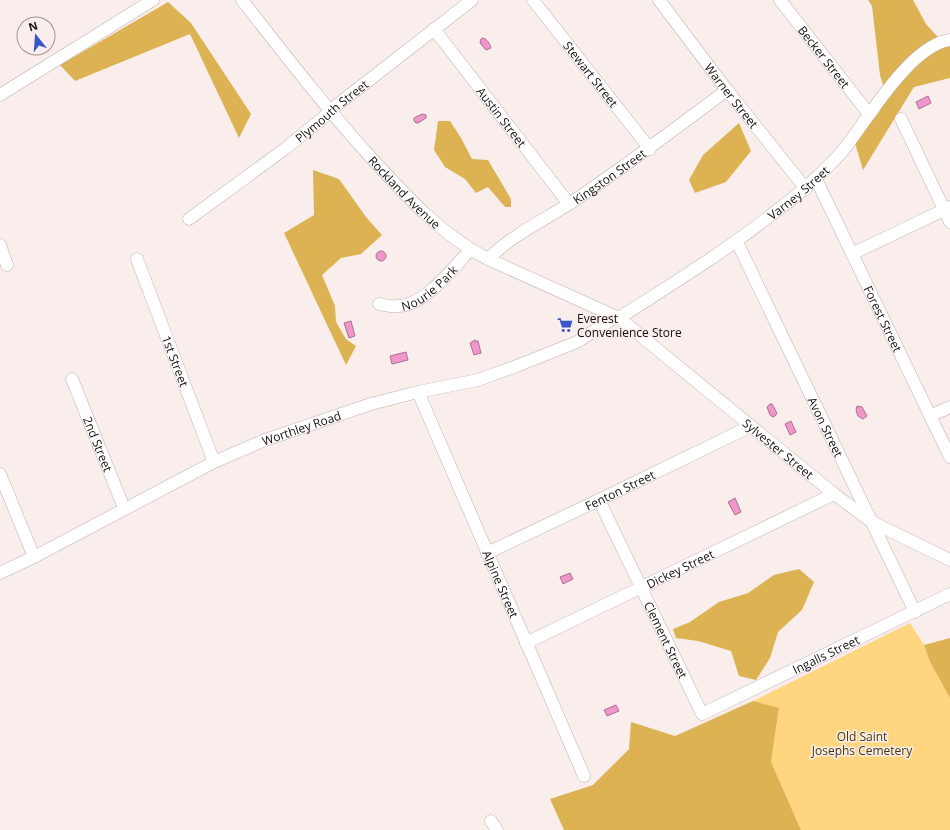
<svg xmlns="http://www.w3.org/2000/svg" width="950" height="830" font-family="'Open Sans',sans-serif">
  <rect width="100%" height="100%" fill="#f9eeeb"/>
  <path fill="#ffd67f" d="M910,623l14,22 6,17 20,36v132h-149l-30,-68 8,-53 -26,-8z"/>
  <path fill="#ddb252" d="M868,0h45l13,24 20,22 4,-1v33l-36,9 -51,83 -8,-27 25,-32 3,-26 -3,-10 -8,-69z
    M168,2l23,21 60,91 -12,24 -49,-104 -115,47 -15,-16z
    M438,121h12l11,17 11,21 16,1 23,39v8h-6l-17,-20 -12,6 -11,-14 -20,-12 -11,-17z
    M739,123l12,28 -25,31 -31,11 -6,-13 14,-25z
    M313,170l26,9 27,38 16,18 -21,19 -20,4 -19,17 13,31 1,16 10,17 10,7 -10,19 -62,-132 30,-18z
    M799,569l15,13 -12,28 -24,22 -8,26 -14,22 -17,-4 -8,-25 -33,-10 -22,-3 -3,-9 17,-7 29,-20 29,-9 26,-18z
    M950,638v60l-20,-36 -6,-17z
    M753,701l26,7 -8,54 30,68h-237l-14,-31 43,-14 36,-36 2,-27 44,14z"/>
  <path fill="#ef97cb" stroke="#ad6e92" d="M483,38c4,1 7,6 8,10l-5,2 -6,-7 1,-4z
    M928,96l3,7 -12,6 -3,-7z
    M422,114l4,1v3l-8,5h-2l-2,-2v-3z
    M376 256a5 5 0 1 1 10 0a5 5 0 1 1-10 0Z
    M351,321l4,15 -6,2 -5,-15z
    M475,340v1h3l3,12 -7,2 -4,-12z
    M406,352l2,8 -16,4 -2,-8z
    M770,404h2l5,9 -2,3 -2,1 -3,-2 -3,-8z
    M857,406l5,1 5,9 -4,3 -5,-3 -2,-6z
    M791,421l5,11 -6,3 -5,-11z
    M735,498l6,14 -6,3 -7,-13z
    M570,573l3,6 -10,5 -3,-7z
    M616,705l3,6 -12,5 -3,-6z"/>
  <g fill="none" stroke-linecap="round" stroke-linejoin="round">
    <defs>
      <g id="minor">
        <path id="s1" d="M242,0c43,55 86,111 133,162 34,37 68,74 113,97l131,59 215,176 38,28 78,38"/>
        <path id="s2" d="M533,0l117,149"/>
        <path id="s3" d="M659,0l68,90 79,99"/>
        <path id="s4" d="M780,0l89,114"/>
        <path id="s5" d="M434,29l135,175"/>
        <path d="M0,95l153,-95"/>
        <path d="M901,119l49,103"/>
        <path id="s6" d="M816,179l134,278"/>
        <path id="s7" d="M189,219l97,-71 37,-30 14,-13 135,-105"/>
        <path id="s8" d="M737,242l178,370"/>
        <path d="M0,245l7,20"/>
        <path d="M852,254l98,-47"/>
        <path id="s9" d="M137,259l77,203"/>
        <path id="s10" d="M488,259c23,-23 54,-38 81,-55 54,-36 106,-75 158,-114"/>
        <path id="s11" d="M379,304c6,1 13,3 19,2 26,0 55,-38 72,-56"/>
        <path id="s12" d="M619,318c51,-33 104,-65 152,-103 27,-20 52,-41 74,-67 23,-30 66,-103 105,-108"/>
        <path id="s13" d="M72,379l52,129"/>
        <path id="s14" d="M418,392l166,384"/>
        <path d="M930,416l20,-9"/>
        <path d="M0,474l34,83"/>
        <path id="s15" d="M599,500l103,214 248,-120"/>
        <path id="s16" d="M487,553l112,-53 152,-74"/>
        <path id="s17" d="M0,573l34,-16 180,-95 51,-22 106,-36 47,-12 60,-12 36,-13 63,-25 38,-25"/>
        <path id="s18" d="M526,643l308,-149"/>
        <path d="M491,821l6,9"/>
      </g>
    </defs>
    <use href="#minor" stroke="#bdb2af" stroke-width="13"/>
    <use href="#minor" stroke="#fff" stroke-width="12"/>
  </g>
  <defs>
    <symbol id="supermarket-bare" viewBox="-9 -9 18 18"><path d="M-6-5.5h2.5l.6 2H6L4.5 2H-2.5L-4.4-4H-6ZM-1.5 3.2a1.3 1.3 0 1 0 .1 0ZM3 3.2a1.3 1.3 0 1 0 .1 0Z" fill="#3956c8" stroke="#f9eeeb" stroke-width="2.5" paint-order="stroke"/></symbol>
  </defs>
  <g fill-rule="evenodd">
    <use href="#supermarket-bare" x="554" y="314" width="22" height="22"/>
  </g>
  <g text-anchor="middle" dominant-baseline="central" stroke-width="3" stroke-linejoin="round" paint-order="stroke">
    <g font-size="12" fill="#130f0e" stroke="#f9eeeb">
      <text stroke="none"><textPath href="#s4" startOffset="72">Becker Street</textPath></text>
      <text stroke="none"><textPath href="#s2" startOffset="94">Stewart Street</textPath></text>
      <text stroke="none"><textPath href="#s3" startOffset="120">Warner Street</textPath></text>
      <text stroke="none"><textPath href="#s7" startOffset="179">Plymouth Street</textPath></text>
      <text stroke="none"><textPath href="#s5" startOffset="111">Austin Street</textPath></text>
      <text stroke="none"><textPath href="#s10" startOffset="147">Kingston Street</textPath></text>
      <text stroke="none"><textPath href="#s1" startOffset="252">Rockland Avenue</textPath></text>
      <text stroke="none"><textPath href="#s12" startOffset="219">Varney Street</textPath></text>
      <text stroke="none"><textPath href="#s11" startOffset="56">Nourie Park</textPath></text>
      <text stroke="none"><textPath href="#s6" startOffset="155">Forest Street</textPath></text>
      <text stroke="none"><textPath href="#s9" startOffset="109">1st Street</textPath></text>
      <text stroke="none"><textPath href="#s8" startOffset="205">Avon Street</textPath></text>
      <text stroke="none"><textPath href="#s17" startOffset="335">Worthley Road</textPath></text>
      <text stroke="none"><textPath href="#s13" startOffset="70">2nd Street</textPath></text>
      <text stroke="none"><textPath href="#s1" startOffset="709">Sylvester Street</textPath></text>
      <text stroke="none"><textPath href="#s16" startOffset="147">Fenton Street</textPath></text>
      <text stroke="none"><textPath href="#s18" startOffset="171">Dickey Street</textPath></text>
      <text stroke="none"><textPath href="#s14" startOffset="209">Alpine Street</textPath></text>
      <text stroke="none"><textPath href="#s15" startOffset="155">Clement Street</textPath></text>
      <text stroke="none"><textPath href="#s15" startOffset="375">Ingalls Street</textPath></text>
    </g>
    <g font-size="12" fill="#130f0e" stroke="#f9eeeb" text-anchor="start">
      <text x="577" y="318">Everest<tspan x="577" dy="14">Convenience Store</tspan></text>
    </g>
    <g font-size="12" fill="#453409" stroke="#f9eeeb">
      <text x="862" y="736">Old Saint<tspan x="862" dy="14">Josephs Cemetery</tspan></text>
    </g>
  </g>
  <g transform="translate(36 36) rotate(343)"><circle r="19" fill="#f9eeeb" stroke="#9d9593"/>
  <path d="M0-3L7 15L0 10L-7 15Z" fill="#3956c8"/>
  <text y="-6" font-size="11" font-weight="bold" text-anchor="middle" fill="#130f0e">N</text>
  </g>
</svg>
